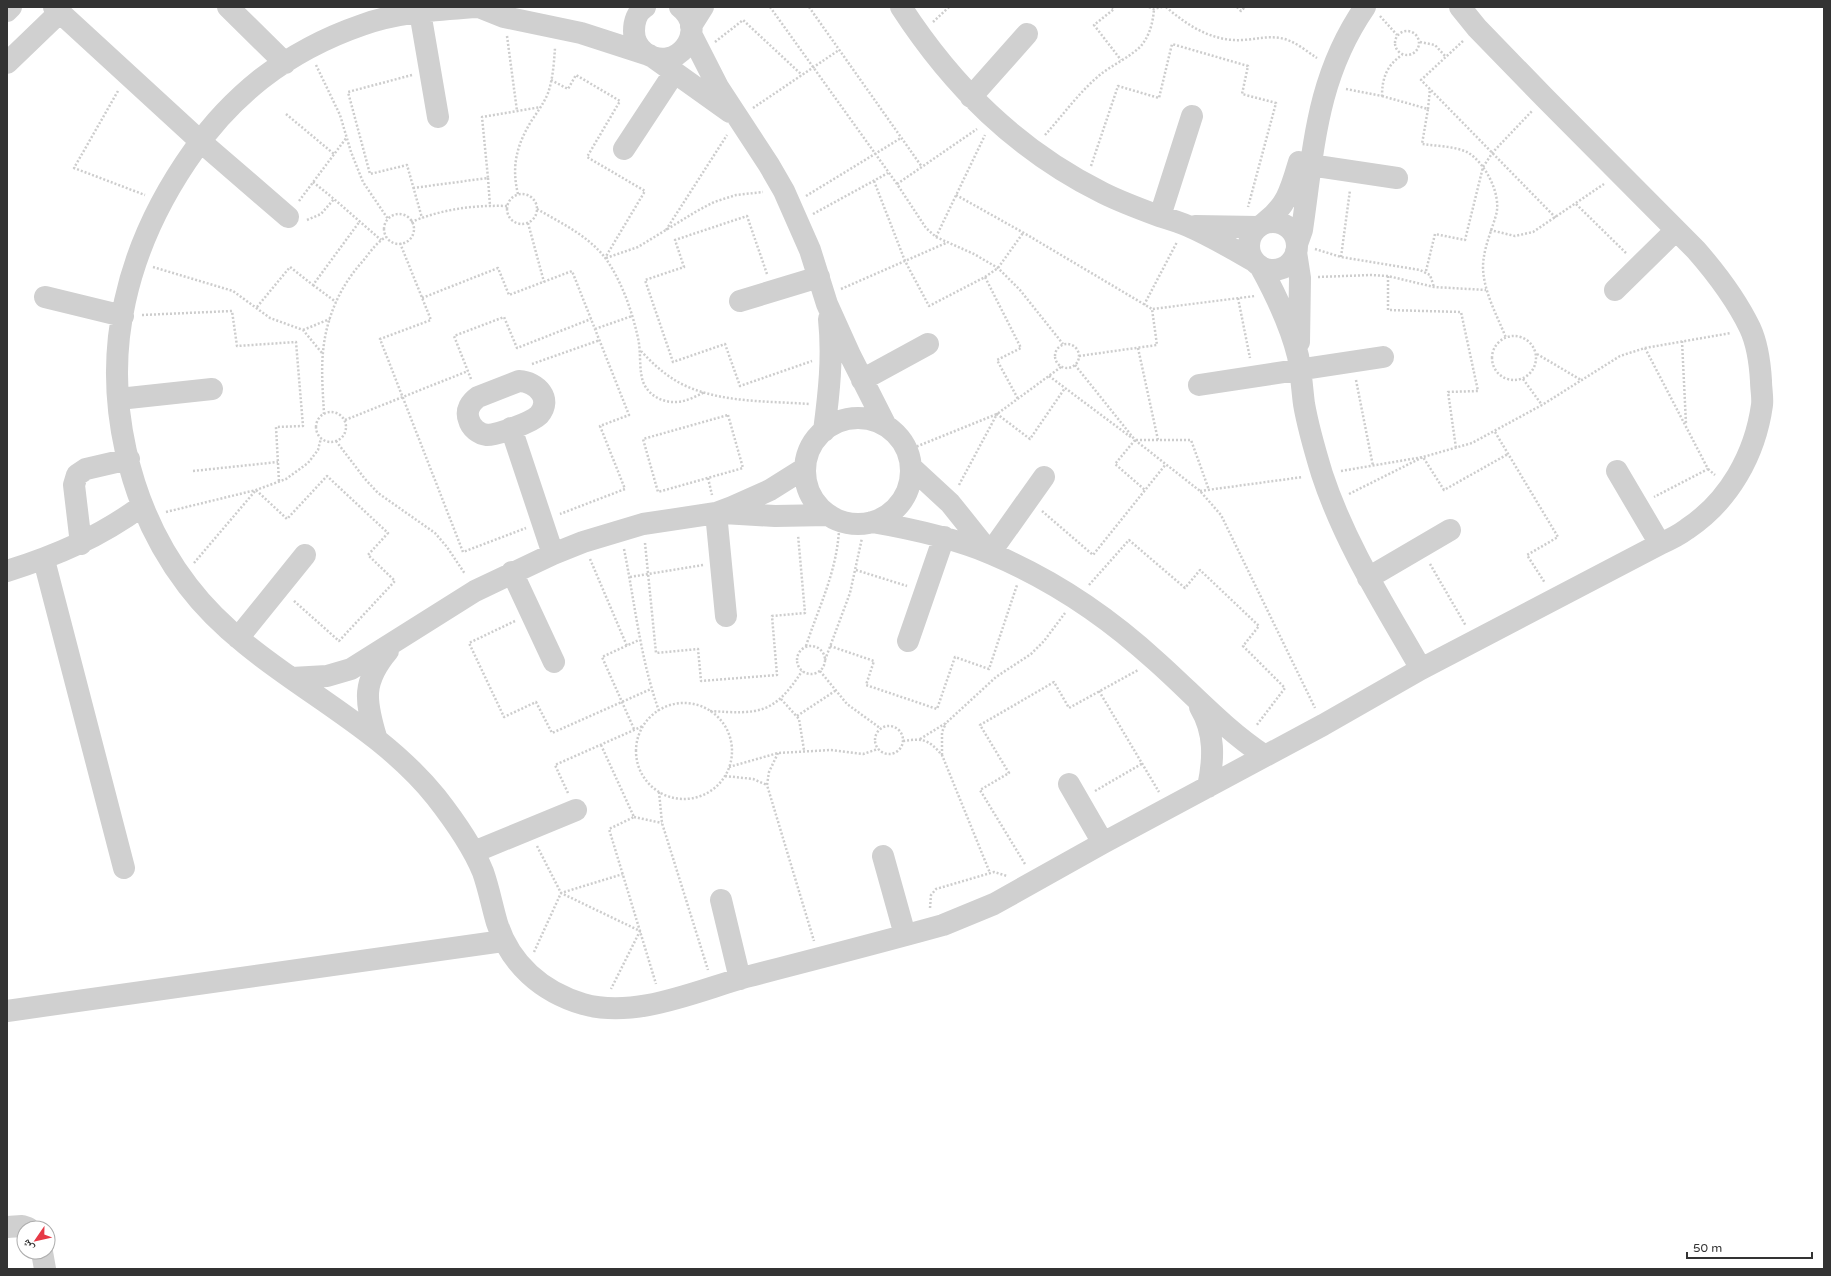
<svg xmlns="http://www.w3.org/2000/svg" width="1831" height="1276" font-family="'Varela Round','Noto Naskh Arabic',sans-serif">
  <rect width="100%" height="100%" fill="#fff"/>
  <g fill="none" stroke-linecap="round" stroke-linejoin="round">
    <path stroke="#cdcdcd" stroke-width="2.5" stroke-dasharray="2 2" stroke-linecap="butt" d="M770,7l127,177 29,44 10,9 38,17 24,14 22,22 43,54
      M809,7l113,160
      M1112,7l2,2 -20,16 27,35
      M1149,7l5,2 8,-2
      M1166,7c22,19 47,35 77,33 13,-1 24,-4 37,-2 14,2 26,13 37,20
      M1237,7l4,4 4,-4
      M1380,16l17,19
      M933,22l16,-15
      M1395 43a12 12 0 1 1 24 0a12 12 0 1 1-24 0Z
      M507,36l10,75
      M1463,41l-42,39 135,138
      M715,42l28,-22 59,55
      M1420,42l15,3 10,11
      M316,65l24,50 11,37 12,30 25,37
      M412,75l-64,17 22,82 37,-9 15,53
      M551,80l17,9 8,-14 44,26 -33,56 58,34 -40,67
      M1346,89l36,7c0,-18 5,-31 20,-41
      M118,91l-44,77 71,27
      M1382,96l46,13 -6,35c14,2 31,2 45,8 18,10 35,43 29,63 -5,18 -13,34 -13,53 1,25 14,47 23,70
      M753,108l86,-58
      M1428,109l2,-20
      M286,114l48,40
      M1045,135c18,-20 35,-44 56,-61 13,-10 29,-17 40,-28 9,-11 12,-24 13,-37
      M1091,166l27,-80 41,12 13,-54 76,22 -6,28 34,9 -28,104
      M488,178l2,28
      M874,181l31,80 24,45 56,-29 36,71 -24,12 21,39
      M313,182l21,17
      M897,184l80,-55
      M413,188l75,-10 -6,-61 59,-10
      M507 209a15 15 0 1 1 30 0a15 15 0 1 1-30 0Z
      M518,194c-7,-28 -1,-50 14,-74 6,-9 12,-17 16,-27 5,-14 6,-31 7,-45
      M956,195l68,38 128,76
      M806,196l95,-58
      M299,201l48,-64
      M1576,204l50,49
      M537,209c24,14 52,27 69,50 16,23 26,52 32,79 3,13 1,27 4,40 3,15 19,25 34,24 10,0 20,-6 29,-10
      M813,214l75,-41
      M384 229a15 15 0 1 1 30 0a15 15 0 1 1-30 0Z
      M307,220l14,-6 13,-15 47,41
      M411,222c32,-13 62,-17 96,-16
      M528,223l16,59
      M666,230l61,-95
      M1490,230l25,6 18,-4 71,-48
      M936,237l49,-102
      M400,243l31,77 -51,19 83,213 63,-24
      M1315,249l26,8 79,13 10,5 4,12
      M1341,257l9,-67
      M606,258l32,-11 59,-36 17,-9 22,-7 27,-3
      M153,267l80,24 37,27 33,12 19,23
      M1426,271l9,-37 30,6 18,-73 10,-15 39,-41
      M767,274l-20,-58 -72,24 9,27 -39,13 28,82 52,-18 15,42 72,-25
      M1388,276v34l73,2 17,79 -30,1 8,56
      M985,277l13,-9 25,-35
      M1318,277l53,-2 17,1 46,11 52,3
      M313,285l23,17
      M841,289l105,-46
      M422,298l76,-30 11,27 63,-24 57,144 -29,11 25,63 -65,25
      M1238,298l12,60
      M1144,305l33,-63
      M257,307l33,-40 23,18 47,-64
      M142,315l90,-4 5,35 59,-4 7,84 -27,1 3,55
      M595,329l37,-13
      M303,330l27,-11
      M1492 358a22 22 0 1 1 44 0a22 22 0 1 1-44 0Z
      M1682,341l4,83
      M1055 356a12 12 0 1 1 24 0a12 12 0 1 1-24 0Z
      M1138,348l20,92
      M1645,348l63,121 -54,28
      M641,351c13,14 27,27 45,35 38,17 83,15 124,18
      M1537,354l44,26
      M1079,356l78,-11 -5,-36 103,-13
      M532,364l68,-24
      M1075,365l60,75 65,51 21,24 94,193
      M1049,376l83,62
      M471,379l-17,-43 50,-19 13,31 74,-29
      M1523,379l19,26
      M1356,380l17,86
      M316 427a15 15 0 1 1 30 0a15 15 0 1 1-30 0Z
      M324,414c-1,-20 -3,-42 -1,-62 3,-34 17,-66 40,-91 7,-9 14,-19 23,-24
      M728,415l15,53 -85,24 -15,-53z
      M345,420l123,-49
      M1495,432l63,105 -31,18 18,28
      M1135,440l-20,24 30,26
      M1136,440h55l18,50
      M336,441l29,38 13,14 57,40 12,14 18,27
      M913,448l84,-34 64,-47
      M1708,469l7,6
      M193,471l85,-9
      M1341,471l82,-14 49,-14 70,-38 78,-49 25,-8 86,-15
      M708,478l4,17
      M959,485l38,-71 33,25 35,-51
      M1200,491l103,-14
      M1349,494l74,-37 21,33 64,-36
      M1042,511l51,44 73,-91
      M166,512l90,-22 30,-11 22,-16 10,-13 3,-12
      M645,543l11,110 42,-4 3,32 76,-6 -5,-59 33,-3 -7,-78
      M624,549c11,54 16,109 35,162
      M590,559l37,87
      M194,563l62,-73 31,29 40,-43 61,57 -20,22 27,26 -56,60 -46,-41
      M1430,564l36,62
      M856,570l51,16
      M630,577l73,-12
      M1089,585l40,-45 56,48 15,-18 59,56 -16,20 42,42 -29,38
      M515,621l-46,22 35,74 32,-15 16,31 99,-44
      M797 660a14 14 0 1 1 28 0a14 14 0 1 1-28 0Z
      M806,646c13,-40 30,-72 33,-115
      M830,646l44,15 -8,24 71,24 18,-52 34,12 28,-84
      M825,660l25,-67 12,-55
      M820,671l27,33 33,24
      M1099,691l60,101
      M781,699l18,20 5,31
      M636 751a48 48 0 1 1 96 0a48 48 0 1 1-96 0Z
      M710,711c48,3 64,4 92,-40
      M797,716l38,-25
      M875 740a14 14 0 1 1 28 0a14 14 0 1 1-28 0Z
      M634,729l-32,-72 37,-17
      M920,739l26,-16 50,-46 35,-23 13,-13 21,-28
      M903,741c20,-3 25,-2 39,14l48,118
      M601,745l33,72 -25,12 47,155
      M778,753l-9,19 -2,13 47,156
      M942,755v-23l4,-9
      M729,767l49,-14 53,-3 32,4 15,-5
      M725,776l28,3 14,6
      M1095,791l48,-28
      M659,792l3,31 46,147
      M568,793l-13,-28 88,-39
      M634,817l28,6
      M537,846l24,47 79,38 -29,58
      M1025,864l-45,-74 29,-17 -29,-48 74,-43 15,26 69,-38
      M930,908l1,-13 5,-6 58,-17 13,4
      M534,952l27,-59 62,-19"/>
    <path stroke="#d0d0d0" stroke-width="22" d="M54,7l146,134 88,76
      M228,7l57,56
      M476,7c-38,3 -78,5 -114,18 -35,12 -71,31 -101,54 -25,20 -48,44 -66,70 -33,46 -58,97 -70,152 -22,97 3,207 63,285 66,87 179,125 248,211 18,23 36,48 47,75 6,17 9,34 14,51 13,41 45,69 86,81 52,15 113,-13 163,-27 66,-17 132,-34 197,-52l51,-21 109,-61 220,-118 98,-56 239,-125c9,-4 19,-9 27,-15 42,-28 68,-74 75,-124 1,-7 -1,-16 -1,-24 -1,-17 -4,-38 -11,-53 -14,-29 -33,-54 -54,-78l-151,-152 -68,-70 -17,-21
      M479,7l25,10 77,16 68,22
      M645,7c-8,5 -11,15 -11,24 0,8 4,16 10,21 32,24 66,-22 36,-45
      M901,7c52,80 116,143 202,186 18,9 37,16 56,23 10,3 20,6 29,10 23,10 45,23 66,35
      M7,11l4,-4
      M420,12l18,105
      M691,26l12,-19
      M691,34l27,53 51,78 15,26 26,59 17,54 23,51 36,71
      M653,57l77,55
      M7,63l53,-51
      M971,97l56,-63
      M624,149l50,-76
      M1310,165l87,13
      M1160,216l32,-100
      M1249 246a24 24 0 1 1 48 0a24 24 0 1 1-48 0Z
      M1264,223c23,-17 27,-34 35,-61
      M1195,226l63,1
      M1297,244l5,-14c12,-82 14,-152 63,-223
      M1296,252l4,26 -1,64
      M1260,266c16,29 30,58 38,90 3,15 4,32 6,48 4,23 11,47 18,70 23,70 63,132 99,195
      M1615,290l61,-60
      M45,297l78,19
      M740,301l79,-24
      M862,380l66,-36
      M519,381c18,1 34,18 20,34 -7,7 -41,20 -52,20 -8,-1 -16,-7 -18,-15 -4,-10 2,-18 9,-23z
      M1199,385l184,-28
      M119,399l93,-10
      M805 471a53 53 0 1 1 106 0a53 53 0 1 1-106 0Z
      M511,428l42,126
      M824,431c5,-38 9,-74 5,-112
      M911,467l39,36 40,50
      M1617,471l43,73
      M716,513l10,103
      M723,513l52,3 54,-1
      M872,522c41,7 82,16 120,32 59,25 116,63 164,107 36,32 68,68 109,95
      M81,544l-7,-59 3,-10 9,-6 43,-10
      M990,553l54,-76
      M44,560l80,308
      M7,571c51,-16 92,-34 135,-65
      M512,572l42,90
      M1368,578l82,-48
      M238,638l67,-83
      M908,641l36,-104
      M292,678l35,-2 24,-7 124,-78 78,-37 30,-12 60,-18 73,-11 16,-6 38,-17 35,-22
      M1200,707c15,25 14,52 8,80
      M376,737c-11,-37 -14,-55 12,-86
      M1069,784l34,59
      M474,852l102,-42
      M883,856l22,79
      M721,900l19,79
      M7,1011l496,-70
      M7,1227l15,-1 6,2
      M42,1252l3,17"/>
  </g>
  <rect width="1831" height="1276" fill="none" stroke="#333333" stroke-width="16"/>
  <g transform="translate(36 1240) rotate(236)"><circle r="19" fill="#ffffff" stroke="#adadad"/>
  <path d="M0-3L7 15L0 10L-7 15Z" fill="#e63946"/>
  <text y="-6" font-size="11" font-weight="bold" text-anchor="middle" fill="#333333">ش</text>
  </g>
  <path d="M1687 1252v6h125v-6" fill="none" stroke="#333333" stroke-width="2"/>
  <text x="1693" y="1252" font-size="12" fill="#333333" stroke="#ffffff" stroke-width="3" paint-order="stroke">50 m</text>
</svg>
